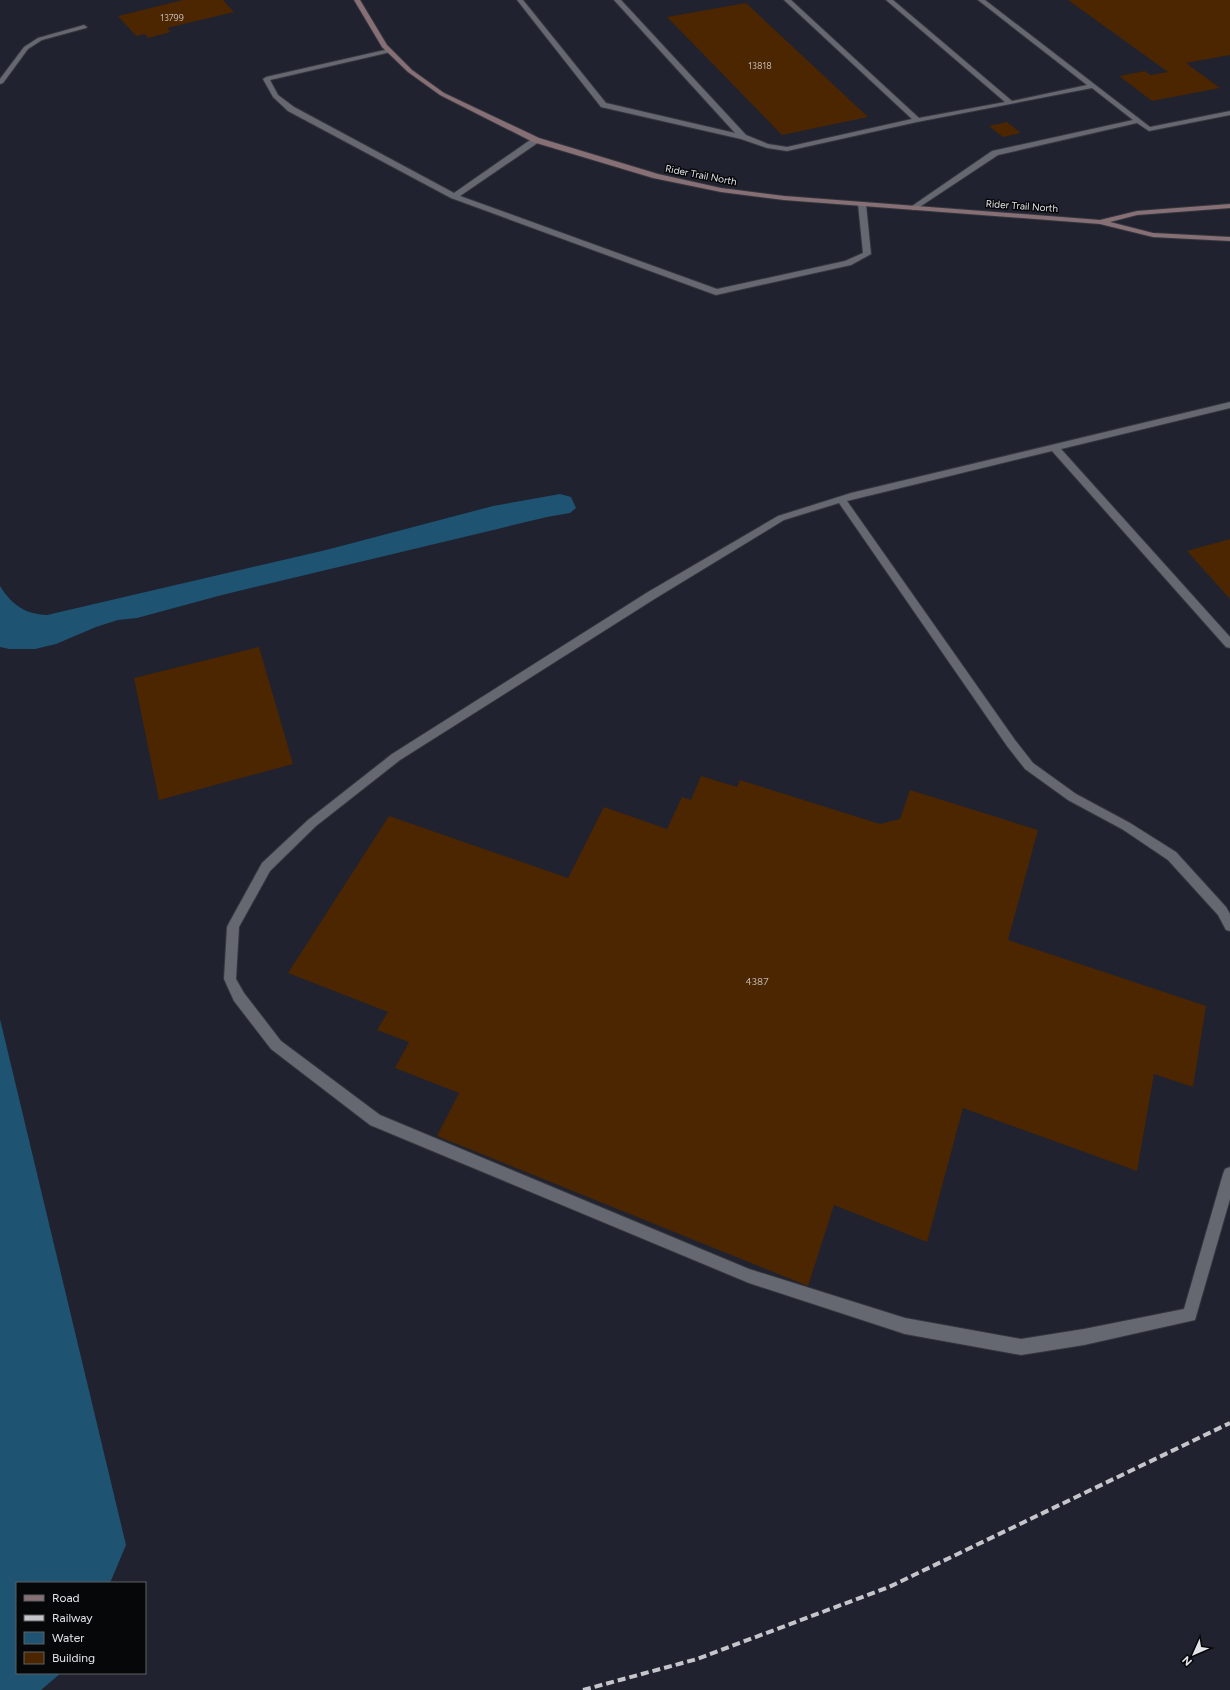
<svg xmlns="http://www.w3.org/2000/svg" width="1230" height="1690" font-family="Figtree,sans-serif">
  <rect width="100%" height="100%" fill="#1a1c22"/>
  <path fill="#20222f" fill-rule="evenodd" d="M0,0h1230v1690h-1230zM17,1583h128v90h-128z"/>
  <path fill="#1e5371" d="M560,494l11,3 5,11 -6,5 -23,4 -325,78 -85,23 -19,2 -22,7 -40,17 -21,5h-26l-9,-2v-61c12,19 25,28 47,29l279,-65 167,-44z
    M0,1019l126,526 -16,38h-93v90h44l-20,17h-41z"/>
  <path fill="#4b2600" d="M183,0h40l11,12 -67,16 4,4 -23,6 -3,-4 -9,2 -18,-20z
    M1068,0h162v55l-44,8 34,25 -68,13 -33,-25 26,-5 5,4 18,-3z
    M746,3l122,114 -86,18 -115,-118z
    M1007,122l14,11 -18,4 -14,-11z
    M1230,539v60l-43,-48z
    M259,647l34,117 -134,36 -25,-122z
    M701,776l36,11 3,-7 140,44 20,-5 10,-29 128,40 -30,110 198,66 -13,81 -39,-13 -17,97 -174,-63 -36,134 -93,-37 -26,81 -371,-150 22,-43 -64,-25 14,-26 -32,-12 11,-18 -100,-39 101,-157 179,62 36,-71 63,22 15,-32 9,3z"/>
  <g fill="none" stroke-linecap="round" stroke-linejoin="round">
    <defs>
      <path id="lane" d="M517,0h6l83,103 129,30 -121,-133h7l125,135 22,9 19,3 125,-28 -128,-119h7l128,118 86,-16 -119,-102h7l119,101 75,-16 -109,-85h7l165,127 80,-16v4l-81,16 -12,-8 -139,32 -83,55h-3v-4l80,-55 141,-31 -41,-32 -175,34 -130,29 -20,-3 -26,-9 -140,-32z
        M84,25l3,2 -1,1 -44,12 -14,9 -25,34 -3,1v-5l24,-32 14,-9z
        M389,49l3,2 -1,1 -121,28 8,15 16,12 160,86 79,-55h6v4l-79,54 257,93 128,-28 18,-8 -5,-49 4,-2 4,2 5,50 -20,11 -135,30 -3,-1 -262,-96 -163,-87 -15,-14 -10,-18 3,-2z
        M1230,402v6l-169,41 169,188v11l-4,-1 -174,-196 -205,50 168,239 18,23 43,31 54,29 46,29 50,55 4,7v17l-4,-1 -8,-15 -50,-55 -46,-31 -54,-29 -43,-31 -18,-23 -168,-243 -55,17 -128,78 -256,162 -84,66 -46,45 -31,56 -3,52 8,14 37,48 99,74 369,154 156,49 116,21 63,-10 100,-20 39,-135 2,-5 5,-2v32l-35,121 -111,25 -63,10 -116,-21 -156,-51 -379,-158 -99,-76 -37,-48 -10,-22 3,-52 2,-4 33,-60 46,-43 84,-66 256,-162 130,-76 73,-23z"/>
      <path id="secondary" d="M354,0h6l27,45 25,25 32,23 95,45 119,36 63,14 63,8 316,24 37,-9 93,-7v4l-93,7 -27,7 43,11 77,4v4l-77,-4 -53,-13 -316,-24 -63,-8 -68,-14 -120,-36 -93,-47 -32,-23 -26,-25z"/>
    </defs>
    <use href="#lane" stroke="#36373d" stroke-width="2"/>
    <use href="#secondary" stroke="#36373d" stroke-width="2"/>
    <use href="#lane" fill="#666871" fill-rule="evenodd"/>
    <use href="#secondary" fill="#876f76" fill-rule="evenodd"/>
    <path stroke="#c5c6cb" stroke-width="4" stroke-dasharray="8 4" stroke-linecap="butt" d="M583,1690l114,-31 192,-72 341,-164"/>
  </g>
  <g text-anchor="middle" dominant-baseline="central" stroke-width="3" stroke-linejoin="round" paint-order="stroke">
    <g font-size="9" fill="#beb5b0">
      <text x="172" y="17">13799</text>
      <text x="760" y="65">13818</text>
    </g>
    <g font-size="10" fill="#e4e5ea" stroke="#060709">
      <text transform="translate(701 175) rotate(11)">Rider Trail North</text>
      <text transform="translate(1022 206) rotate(4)">Rider Trail North</text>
    </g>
    <g font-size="10" fill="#beb5b0">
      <text x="757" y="981">4387</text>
    </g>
  </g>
  <rect x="16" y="1582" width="130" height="92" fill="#060709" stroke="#5f6063"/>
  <rect x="24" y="1595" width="20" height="6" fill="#876f76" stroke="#5f6063"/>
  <text x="52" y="1602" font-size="12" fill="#e4e5ea">Road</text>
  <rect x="24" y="1615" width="20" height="6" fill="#c5c6cb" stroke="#5f6063"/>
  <text x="52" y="1622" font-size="12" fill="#e4e5ea">Railway</text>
  <rect x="24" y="1632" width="20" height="12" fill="#1e5371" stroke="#5f6063"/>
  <text x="52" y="1642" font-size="12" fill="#e4e5ea">Water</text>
  <rect x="24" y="1652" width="20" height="12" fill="#4b2600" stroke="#5f6063"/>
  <text x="52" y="1662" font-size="12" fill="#e4e5ea">Building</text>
  <g transform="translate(1194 1654) rotate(225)" stroke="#060709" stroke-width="3" paint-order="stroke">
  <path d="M0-3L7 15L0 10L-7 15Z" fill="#e4e5ea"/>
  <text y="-6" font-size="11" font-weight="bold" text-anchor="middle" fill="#e4e5ea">N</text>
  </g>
</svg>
